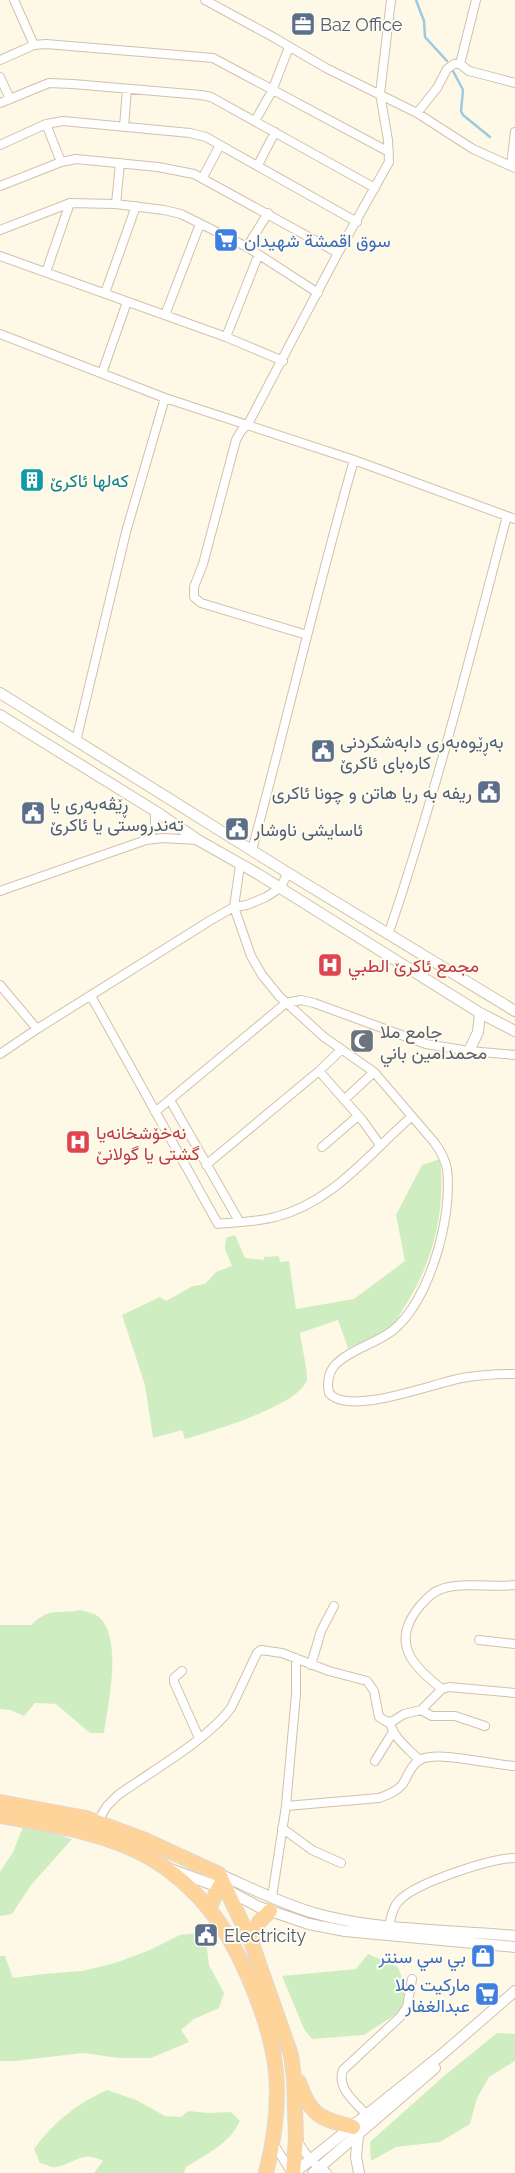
<svg xmlns="http://www.w3.org/2000/svg" width="515" height="2173" font-family="Raleway,Vazirmatn,sans-serif">
  <rect width="100%" height="100%" fill="#fef8e6"/>
  <path fill="#ceeec2" d="M440,1159c6,52 -7,103 -35,147 -4,6 -7,14 -12,19 -12,10 -30,16 -45,23l-10,-28 -38,13c1,11 8,37 7,46 -5,26 -98,53 -122,60l-3,-9 -29,8 -8,-53 -23,-70 38,-18 6,4 27,-15 12,-2 11,-12 16,-6 -7,-17 1,-11 9,-3 10,23 19,2v-3l15,-1 1,6 9,-1 7,48 58,-10 51,-38 -9,-46 26,-50z
    M81,1610c5,2 14,3 18,7 24,22 9,87 5,116h-14l-34,-29 -21,-1 -11,13 -14,-6 -10,-1v-84h31c20,-19 26,-10 50,-15z
    M23,1827l23,4 26,8 -41,46 -19,29 -12,2v-44l13,-20z
    M205,1932l4,33 15,28 -5,15 -25,11 -13,11 8,12 -38,16h-33l-35,-5 -68,8h-15v-105h5l8,22 30,-4 39,-3 33,-8 35,-13 30,-15z
    M368,1954l30,13 7,18 -3,25 -38,25 -52,4 -8,-10 -22,-53 74,-7z
    M497,2033l18,1v27l-26,16 -12,21 -7,26 -30,18 -44,5 -25,14 -1,-19 74,-66z
    M107,2090l29,10 29,16 16,1 7,-6 21,2 22,-1 9,9c-11,23 -33,33 -54,46l-2,6h-90l9,-12c-21,-11 -29,3 -47,6 -4,1 -11,-3 -16,-4l-6,-14c18,-26 44,-46 73,-59z"/>
  <g fill="none" stroke-linecap="round" stroke-linejoin="round">
    <path stroke="#9dcade" stroke-width="2.5" d="M416,0l8,21 1,16 22,24
      M453,71l10,19 -2,21 2,4 27,22"/>
    <defs>
      <path id="minor" d="M14,0l20,45
        M205,0l68,37 53,31 91,45 56,36 42,19
        M0,60l34,-15 12,-1 167,14 176,94
        M460,64l16,-64
        M0,77l10,22
        M0,103l49,-20 24,1 128,11 10,2 164,91
        M417,113l20,-25 10,-19 7,-5h6l9,7 12,3 34,9
        M255,121l17,-30 17,-44
        M46,124l15,38
        M124,127l3,-38
        M0,145l46,-21 17,-3 127,12 16,4 14,8 137,77
        M258,165l17,-33
        M511,166l4,-34
        M203,177l17,-32
        M0,186l61,-24 15,-3 82,8 36,7 144,79
        M116,204l4,-41
        M0,230l70,-27 46,1 48,6 17,4 66,33 71,46
        M247,247l21,-34
        M0,256l226,81 57,24
        M46,272l24,-69
        M105,293l31,-87
        M165,315l35,-91
        M0,334l165,64 189,62 161,59
        M226,337l32,-81
        M102,373l25,-71
        M307,635l-106,-32 -7,-6v-10l9,-23 33,-124 5,-9 7,-7 90,-171 51,-91 -1,-22 -8,-46 11,-94
        M76,741l50,-209 39,-134
        M146,840l9,-13v-16
        M252,850c35,-130 65,-261 102,-390
        M240,865l-6,42 17,49 11,19 17,21 45,41 50,35 60,70c6,8 11,17 13,27 6,47 -17,132 -55,162 -17,13 -41,18 -56,33 -8,8 -9,19 -7,29 20,24 105,-10 133,-15 17,-3 35,-4 53,-4
        M0,891l146,-51 17,-2 34,2
        M388,935c47,-138 82,-279 119,-419
        M0,985l37,44 174,-109 23,-13 13,-2 19,-8 14,-9 8,-15
        M91,996l127,228c19,-2 39,-2 57,-7 57,-14 94,-63 136,-100
        M0,1054l37,-25
        M319,1071l44,50 17,24
        M170,1100l69,121
        M344,1100l30,-28
        M155,1112l131,-109 15,-3 13,3 112,41 43,7 46,4
        M322,1147l36,-31
        M206,1165l113,-94 22,-21
        M479,1640l36,4
        M311,1665l10,-34 13,-25
        M182,1671l-8,7v4l25,56
        M442,1689c-27,-21 -51,-44 -26,-78 5,-7 15,-18 23,-21 19,-9 55,-2 76,-5
        M421,1710l11,6h23l30,10
        M390,1722c3,16 18,26 29,38
        M375,1761l18,-29
        M286,1806l93,-8c8,-3 17,-6 23,-13 6,-8 8,-20 18,-25 17,-10 72,5 95,6
        M97,1822l10,-16 11,-11c35,-25 88,-54 113,-87l26,-55 4,-3 21,3 47,18 38,10 7,10 5,26 8,5 6,-1 11,-7 17,-4 21,-21 7,-2 66,6
        M282,1828l30,22 29,13
        M272,1897l14,-91 10,-112v-36
        M389,1925c3,-10 4,-20 13,-27 18,-16 89,-40 113,-40
        M367,2115c-11,-12 -31,-27 -24,-45l57,-53 7,-10 5,-28
        M298,2142l13,19 16,12
        M273,2143l19,30"/>
      <path id="tertiary" d="M0,693l288,180 227,138
        M0,715l155,96 43,29 60,34 222,139 35,18
        M469,1051l9,-19 2,-19
        M170,1869l57,21 32,17 50,17 36,7 170,16
        M219,1874c32,14 63,30 95,39 63,18 136,17 201,23
        M358,2135l-2,22 3,16
        M294,2173l146,-117 75,-65
        M313,2173l122,-105"/>
      <path id="trunk" d="M0,1802l86,16 59,22 74,34 33,70 39,111 3,23 2,61 -3,34
        M0,1816c52,9 106,16 152,43 20,12 42,31 57,50 31,38 62,114 67,163 3,33 -2,69 -10,101
        M209,1909l10,-22
        M252,1944l7,-22 11,-11
        M299,2082c11,33 21,37 54,45"/>
    </defs>
    <use href="#minor" stroke="#d2c1aa" stroke-width="10"/>
    <use href="#tertiary" stroke="#d2c1aa" stroke-width="12"/>
    <use href="#trunk" stroke="#dfd9d3" stroke-width="16"/>
    <use href="#minor" stroke="#fff" stroke-width="8"/>
    <use href="#tertiary" stroke="#fff" stroke-width="10"/>
    <use href="#trunk" stroke="#ffd49a" stroke-width="14"/>
  </g>
  <defs>
    <symbol id="office-square" viewBox="-11 -11 22 22"><rect x="-9" y="-9" width="18" height="18" rx="4" fill="#5c6f8a" stroke="#fffbee"/><path d="M-6-3h4V-5.5h4V-3h4V5H-6ZM-1-4.5V-3h2v-1.5ZM-6 0V1H6V0Z" fill="#fff"/></symbol>
    <symbol id="supermarket-square" viewBox="-11 -11 22 22"><rect x="-9" y="-9" width="18" height="18" rx="4" fill="#3f7fe0" stroke="#fffbee"/><path d="M-6-5.5h2.5l.6 2H6L4.5 2H-2.5L-4.4-4H-6ZM-1.5 3.2a1.3 1.3 0 1 0 .1 0ZM3 3.2a1.3 1.3 0 1 0 .1 0Z" fill="#fff"/></symbol>
    <symbol id="building-square" viewBox="-11 -11 22 22"><rect x="-9" y="-9" width="18" height="18" rx="4" fill="#0f9aa8" stroke="#fffbee"/><path d="M-4-6H4V6H1V3H-1V6H-4ZM-2.5-4.3h1.7v1.8h-1.7ZM.8-4.3h1.7v1.8H.8ZM-2.5-1h1.7V.8h-1.7ZM.8-1h1.7V.8H.8Z" fill="#fff"/></symbol>
    <symbol id="civic-square" viewBox="-11 -11 22 22"><rect x="-9" y="-9" width="18" height="18" rx="4" fill="#5c6f8a" stroke="#fffbee"/><path d="M-.6-6.5H3V-4.5H.6V-3L4-1V1h2V6H-6V1h2V-1L-.6-3ZM-1.2 2.5V6h2.4V2.5Z" fill="#fff"/></symbol>
    <symbol id="hospital-square" viewBox="-11 -11 22 22"><rect x="-9" y="-9" width="18" height="18" rx="4" fill="#e0444e" stroke="#fffbee"/><path d="M-5-5h3v3.5h4V-5h3V5h-3V1.5h-4V5h-3Z" fill="#fff"/></symbol>
    <symbol id="mosque-square" viewBox="-11 -11 22 22"><rect x="-9" y="-9" width="18" height="18" rx="4" fill="#6b7280" stroke="#fffbee"/><path d="M3.5-4.9A6 6 0 1 0 3.5 4.9A5 5 0 1 1 3.5-4.9Z" fill="#fff"/></symbol>
    <symbol id="shop-square" viewBox="-11 -11 22 22"><rect x="-9" y="-9" width="18" height="18" rx="4" fill="#3f7fe0" stroke="#fffbee"/><path d="M-5-2.5h2.3a2.7 3.5 0 0 1 5.4 0H5L5.5 6h-11ZM-1.5-2.5h3a1.5 2.3 0 0 0-3 0Z" fill="#fff"/></symbol>
  </defs>
  <g fill-rule="evenodd">
    <use href="#office-square" x="289" y="10" width="28" height="28"/>
    <use href="#supermarket-square" x="212" y="226" width="28" height="28"/>
    <use href="#building-square" x="18" y="466" width="28" height="28"/>
    <use href="#civic-square" x="309" y="737" width="28" height="28"/>
    <use href="#civic-square" x="475" y="778" width="28" height="28"/>
    <use href="#civic-square" x="19" y="799" width="28" height="28"/>
    <use href="#civic-square" x="223" y="815" width="28" height="28"/>
    <use href="#hospital-square" x="316" y="951" width="28" height="28"/>
    <use href="#mosque-square" x="348" y="1027" width="28" height="28"/>
    <use href="#hospital-square" x="64" y="1128" width="28" height="28"/>
    <use href="#civic-square" x="192" y="1921" width="28" height="28"/>
    <use href="#shop-square" x="469" y="1942" width="28" height="28"/>
    <use href="#supermarket-square" x="473" y="1980" width="28" height="28"/>
  </g>
  <g text-anchor="middle" dominant-baseline="central" stroke-width="4" stroke-linejoin="round" paint-order="stroke">
    <g font-size="18" fill="#4e5e75" stroke="#fffbee" text-anchor="start">
      <text x="320" y="24">Baz Office</text>
      <text x="340" y="741">بەڕێوەبەری دابەشکردنی<tspan x="340" dy="21">کارەبای ئاکرێ</tspan></text>
      <text x="472" y="792" text-anchor="end">ريفه به ريا هاتن و چونا ئاكرى</text>
      <text x="50" y="803">ڕێڤەبەری یا<tspan x="50" dy="21">تەندروستی یا ئاکرێ</tspan></text>
      <text x="254" y="829">ئاسايشى ناوشار</text>
      <text x="224" y="1935">Electricity</text>
    </g>
    <g font-size="18" fill="#366cbe" stroke="#fffbee" text-anchor="end">
      <text x="244" y="240" text-anchor="start">سوق اقمشة شهيدان</text>
      <text x="466" y="1956">بي سي سنتر</text>
      <text x="470" y="1984">ماركيت ملا<tspan x="470" dy="21">عبدالغفار</tspan></text>
    </g>
    <g font-size="18" fill="#0d838f" stroke="#fffbee" text-anchor="start">
      <text x="50" y="480">کەلها ئاکرێ</text>
    </g>
    <g font-size="18" fill="#be3a42" stroke="#fffbee" text-anchor="start">
      <text x="348" y="965">مجمع ئاکرێ الطبي</text>
      <text x="96" y="1132">نەخۆشخانەیا<tspan x="96" dy="21">گشتی یا گولانێ</tspan></text>
    </g>
    <g font-size="18" fill="#5b616d" stroke="#fffbee" text-anchor="start">
      <text x="380" y="1031">جامع ملا<tspan x="380" dy="21">محمدامين باني</tspan></text>
    </g>
  </g>
</svg>
